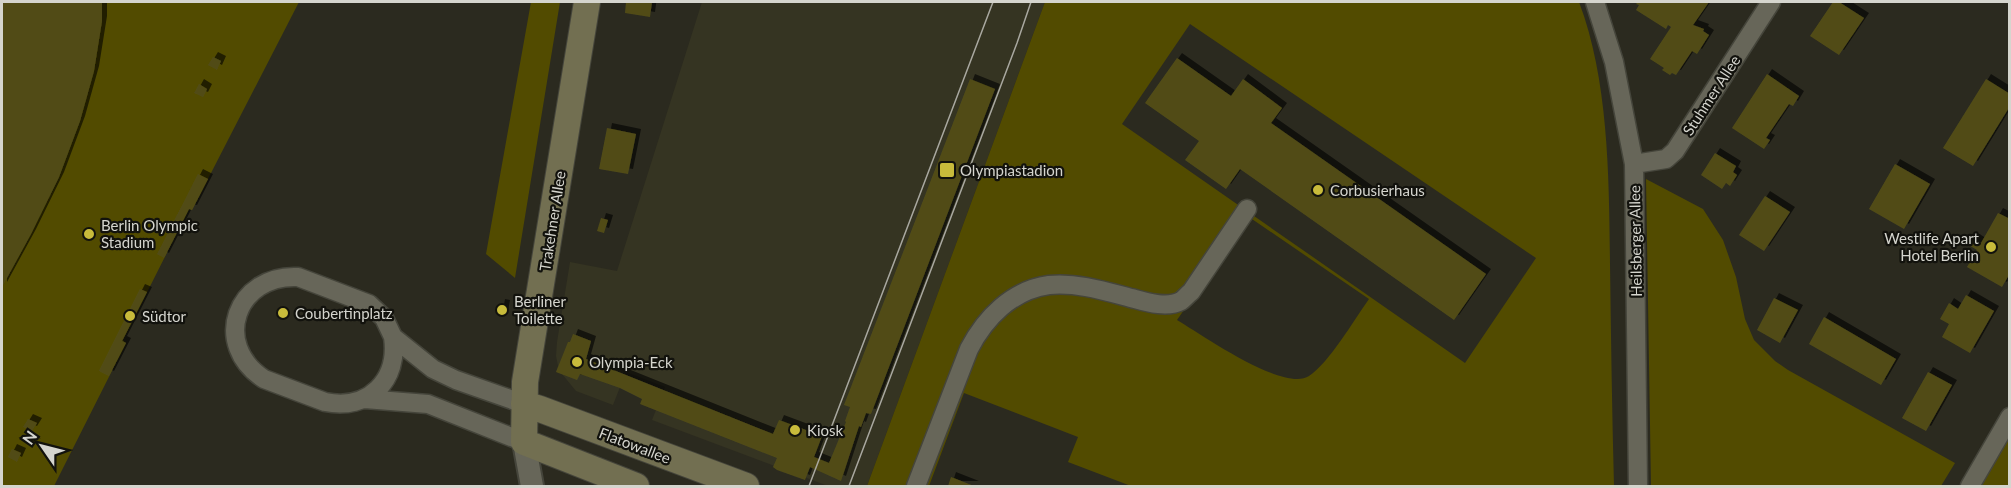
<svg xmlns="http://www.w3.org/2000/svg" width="2011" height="488" font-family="Lato,sans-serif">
  <defs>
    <filter id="shadow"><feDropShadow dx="5" dy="-5" stdDeviation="0" flood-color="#0009"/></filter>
  </defs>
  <rect width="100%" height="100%" fill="#2b2a1f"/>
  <path fill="#353422" d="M702,2h343l-178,484h-39l-176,-66 13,-33 -39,-15 -13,33 -37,-14 -14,-17 -6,-2 2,-6 -2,-10 1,-14 13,-80 47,9z"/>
  <path fill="#524b00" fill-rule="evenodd" d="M2,2h297l-107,208 -3,-1 -66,131 3,3 -72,143h-52z
    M531,2h29l-45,276 -29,-24z
    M1045,2h534c30,79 30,177 31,261 1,75 2,149 4,223h-483l-63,-24 10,-25 -114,-44 -35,93h-62zM1190,24l346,234 -71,105 -343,-239zM1249,217l120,82c-15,21 -40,64 -60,77 -25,17 -108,-42 -132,-56z
    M1646,179l57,30 20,31 13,37 9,42 9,21 21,21 13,9 167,93 -14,23h-290z
    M2009,432v54h-30z"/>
  <path fill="#514c18" filter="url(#shadow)" d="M2,2h100v19l-8,50 -14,50 -21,56 -28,57 -29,53z
    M626,2h26l-2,15 -25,-4z
    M1638,2h71l-16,23 11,4 -1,2 6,4 -12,19 -5,-3 -16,24 -4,-2 -2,2 -8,-5 2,-2 -14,-9 21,-32 -3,-2 -2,4 -30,-19 3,-5 -3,-1z
    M1833,2h6l25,16 -25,37 -29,-19z
    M213,57l8,4 -4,9 -9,-5z
    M1177,58l54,38 12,-17 39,29 -11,15 215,151 -32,46 -214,-151 -14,20 -41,-29 14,-19 -54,-38z
    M1767,74l32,22 -6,10 -4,-2 -23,34 4,2 -6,9 -32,-21z
    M970,79l25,10 -124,325 -5,-1 -5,14 -2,-1 -18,55 -31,-14 -5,13 -28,-10 -4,-3 4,-9 -137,-54 2,-5 -22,-11 -40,-14 -3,6 -21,-8 12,-30h2l3,-8 18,7 -5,18 187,75 6,-14 43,16 -8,21 15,6 17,-41 -1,-1 5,-14 -6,-2z
    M1986,79l24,15v12l-37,60 -30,-18z
    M199,84l8,5 -4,8 -9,-4z
    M607,128l29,6 -8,40 -29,-5z
    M1715,153l21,13 -3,6 4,3 -7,11 -4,-3 -4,6 -21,-14z
    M1895,164l35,20 -26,45 -35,-20z
    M198,174l10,5 -16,31 -3,-1 -25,49 -7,-4z
    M1765,196l25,16 -26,39 -25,-16z
    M1998,213l12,6v54l-8,14 -35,-20 10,-17 -10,-6 4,-7 10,6z
    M601,218l7,2 -4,13 -7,-2z
    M140,289l7,3 -25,49 4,2 -17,33 -10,-5z
    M1966,295l28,16 -24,42 -28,-16 7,-13 -9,-5 9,-16 9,6z
    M1774,298l24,12 -18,33 -23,-13z
    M500,304l5,1 -2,11 -5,-1z
    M1824,317l72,42 -15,26 -72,-41z
    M1928,372l24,13 -26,46 -24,-13z
    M28,419l9,4 -5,8 -9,-4z
    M12,449l9,4 -4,9 -9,-5z
    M951,477l23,9h-26z"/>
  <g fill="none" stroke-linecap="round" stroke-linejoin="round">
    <defs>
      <path id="minor" d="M1595,2l19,60 20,102 4,322
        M1634,164l32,-5 9,-8 96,-149
        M393,337c6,43 -24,74 -68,65l-61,-23c-53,-35 -28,-105 34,-102l71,27 15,14 9,19 40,32 23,11 68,24
        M365,399l63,5 96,38
        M916,486l53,-137c16,-31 43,-59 80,-64 29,-3 59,7 86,14 14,4 33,9 46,2 3,-2 7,-7 10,-9l56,-83
        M1970,486l40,-69"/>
      <path id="tertiary" d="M524,442l8,44"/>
      <path id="secondary" d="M587,2l-62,380 -1,60 112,44
        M524,404l16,5 206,77"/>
    </defs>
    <use href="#minor" stroke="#45453b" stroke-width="21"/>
    <use href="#tertiary" stroke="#45453b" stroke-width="26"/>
    <use href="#secondary" stroke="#45453b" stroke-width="28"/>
    <use href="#minor" stroke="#676659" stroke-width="18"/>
    <use href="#tertiary" stroke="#676659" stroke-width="22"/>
    <use href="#secondary" stroke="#726f51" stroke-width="26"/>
    <path stroke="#a9a8a0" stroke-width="1.5" d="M809,486l184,-484
      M849,486l168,-443 14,-41"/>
  </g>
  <g fill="#c8bb3b" stroke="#12120d" stroke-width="2">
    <rect x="939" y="162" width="16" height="16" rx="3"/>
    <circle cx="1318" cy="190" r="6"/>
    <circle cx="89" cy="234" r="6"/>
    <circle cx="1991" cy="247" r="6"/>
    <circle cx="502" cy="310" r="6"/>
    <circle cx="283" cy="313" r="6"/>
    <circle cx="130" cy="316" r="6"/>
    <circle cx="577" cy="362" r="6"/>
    <circle cx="795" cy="430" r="6"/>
  </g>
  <g text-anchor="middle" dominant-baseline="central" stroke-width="4.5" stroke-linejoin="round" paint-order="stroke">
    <g font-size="15" fill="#d5d5ce" stroke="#12120d">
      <text transform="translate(1711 95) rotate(-57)">Stuhmer Allee</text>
      <text transform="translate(552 221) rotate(-81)">Trakehner Allee</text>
      <text transform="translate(1635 241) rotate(-91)">Heilsberger Allee</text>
      <text transform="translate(635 445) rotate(21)">Flatowallee</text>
    </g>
    <g font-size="15" fill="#d5d5ce" stroke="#12120d" text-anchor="start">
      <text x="960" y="170">Olympiastadion</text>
      <text x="1330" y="190">Corbusierhaus</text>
      <text x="101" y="225">Berlin Olympic<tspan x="101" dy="17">Stadium</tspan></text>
      <text x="1979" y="238" text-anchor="end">Westlife Apart<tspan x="1979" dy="17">Hotel Berlin</tspan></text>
      <text x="514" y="301">Berliner<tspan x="514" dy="17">Toilette</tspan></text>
      <text x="295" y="313">Coubertinplatz</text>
      <text x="142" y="316">Südtor</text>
      <text x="589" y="362">Olympia-Eck</text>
      <text x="807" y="430">Kiosk</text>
    </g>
  </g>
  <rect width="2011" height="488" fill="none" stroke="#d5d5ce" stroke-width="6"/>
  <g transform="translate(42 446) rotate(305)" stroke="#12120d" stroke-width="4.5" paint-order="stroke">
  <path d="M0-4.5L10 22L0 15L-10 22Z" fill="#d5d5ce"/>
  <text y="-9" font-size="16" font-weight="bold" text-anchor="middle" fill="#d5d5ce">N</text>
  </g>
</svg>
